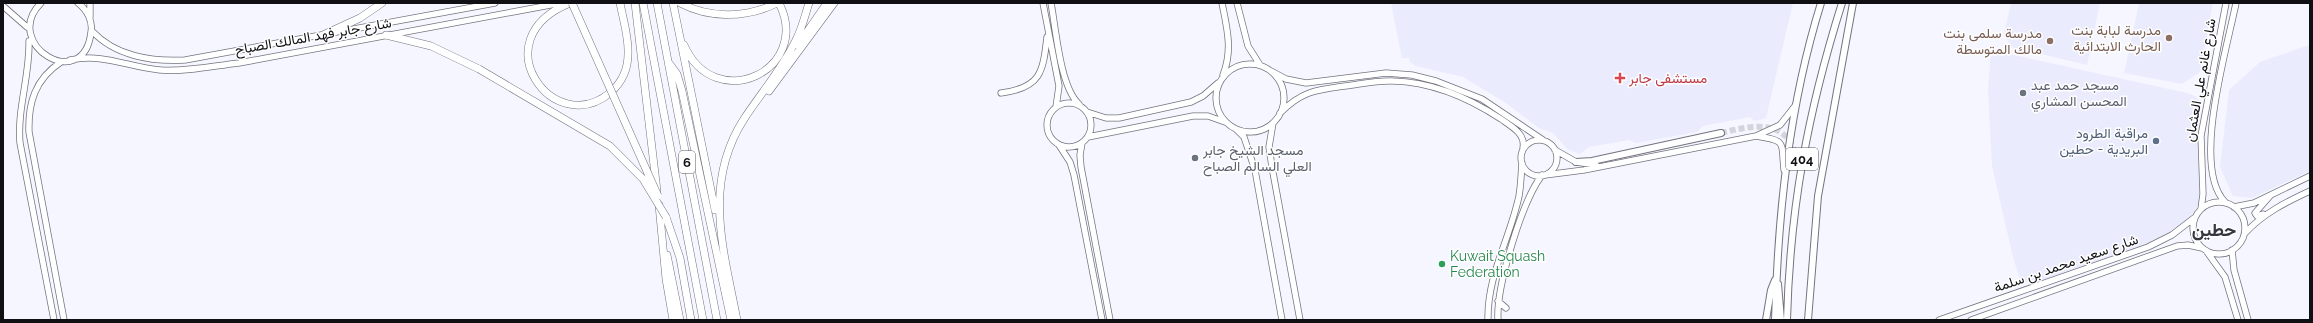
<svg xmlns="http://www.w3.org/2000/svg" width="2313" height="323" font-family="Raleway,Vazirmatn,sans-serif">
  <rect width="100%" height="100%" fill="#f5f6ff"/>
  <path fill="#eaecfe" d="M1391,3h402l-27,115 -11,3 -5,-4 -47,9 -6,6 -61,11 -7,-3 -40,7 -9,7 -13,-5 -14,-16 -14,-5 -33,-25 -43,-26 -47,-11 -6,-4 -1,-4h-7z
    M2011,3h89l-13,62 -75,-18 -8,-13z
    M2139,3h74l-13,69 -18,12 -58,-11z
    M2309,45l1,126 -58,27 -19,-2 -13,-29 9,-77 31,-28z
    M1991,50l196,43 9,4 5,5v12l-3,42 3,40 -1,7 -15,20 -13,10 -18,10 -121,41 -10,-3 -4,-4 -7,-24 -20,-87 -4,-76z"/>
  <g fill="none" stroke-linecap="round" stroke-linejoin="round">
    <path stroke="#d3d4dc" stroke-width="6" stroke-dasharray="6 3" stroke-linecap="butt" d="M1721,133c32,-8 69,-16 76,29"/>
    <defs>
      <path id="secondary" d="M41,3c-41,41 43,92 50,29 2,-11 -4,-22 -13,-29
        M90,3v14
        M1043,3l16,83 -3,21
        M1051,3c5,26 9,84 28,101
        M1222,3c5,25 11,47 1,72
        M1237,3l11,43 12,19
        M3,6l24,21
        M92,31c23,25 60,31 93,29l310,-57
        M29,41c1,35 -12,67 -9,102l34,177
        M70,60c34,-7 57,7 90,10 26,2 53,-4 79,-7l322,-60
        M61,62c-26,17 -33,41 -32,70l35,188
        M1216 98a34 34 0 1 1 68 0a34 34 0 1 1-68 0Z
        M1271,71l15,8 20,4 80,-10 26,2 24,6 46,18 61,41
        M1001,93c40,-5 42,-21 46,-56
        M1047 125a22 22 0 1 1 44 0a22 22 0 1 1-44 0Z
        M1087,112l19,6h13l72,-16 12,-6 15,-13
        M1280,113c22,-22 36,-23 65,-27 16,-2 32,-6 48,-5 39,1 76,17 108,38 10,7 25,15 22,29
        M1273,123l-4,24 3,20 28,153
        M1236,129l8,8 11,33 27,150
        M1756,136c31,5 25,5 28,34
        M1088,137l105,-21h15l17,6
        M1521 158a18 18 0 1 1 36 0a18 18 0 1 1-36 0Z
        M1082,143l-2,12 1,12 29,153
        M1059,145l11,17 4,13 28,145
        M1555,150l21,12 20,3
        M1545,175l39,-5 172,-34 24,-11 15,-19
        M2193 228a26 26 0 1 1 52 0a26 26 0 1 1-52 0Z
        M2225,202c-34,-35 2,-153 11,-199
        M2234,207l20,-4 56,-27
        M2201,209l2,-15 -2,-58 25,-133
        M2263,214l-6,2 -2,-3 15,-17
        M2245,233c19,-20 41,-31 65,-42
        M2232,250l2,20 14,50
        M2207,252l18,25 13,43
        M1498,301l8,7
        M1488,320c-1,-45 22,-81 31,-124 2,-11 2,-22 3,-33
        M1498,320c-2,-33 24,-119 44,-145
        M1939,320l209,-73 24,-12 22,-17
        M1971,320l206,-74 11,-1 14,3"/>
      <path id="primary" d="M1576,162l16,-1 129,-28
        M1778,284l3,36
        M1766,320l5,-30 4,-10
        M1775,320c3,-107 14,-214 46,-317
        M1787,320c3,-113 21,-209 55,-317
        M1808,320l10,-124 35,-193"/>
      <path id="highway" d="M570,3c-90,36 -16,138 41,89 11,-10 17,-23 17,-38 1,-16 -5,-35 -8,-51
        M635,3l22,188
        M643,3l60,317
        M657,3l60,317
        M673,3l42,207
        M680,3c30,16 67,15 97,0
        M323,35l37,-17 22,-15
        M386,35l45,11 48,23
        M684,45c31,71 129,25 95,-42
        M798,45l29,-42
        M669,63l8,11 5,17 49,229
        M769,91l65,-88
        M659,205l7,74 7,41
        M666,217l14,41 11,62
        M667,255l13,65
        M737,320c-13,-69 -35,-136 7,-201 17,-26 38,-50 52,-79 6,-11 9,-25 13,-37"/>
    </defs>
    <use href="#secondary" stroke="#73747e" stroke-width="7"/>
    <use href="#primary" stroke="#73747e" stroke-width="8"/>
    <use href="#highway" stroke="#73747e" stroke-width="8"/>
    <use href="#secondary" stroke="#fff" stroke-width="5.5"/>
    <use href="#primary" stroke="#fff" stroke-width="6"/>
    <use href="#highway" stroke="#fff" stroke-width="7"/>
    <defs>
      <path id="highway-bridge" d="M572,3l86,193
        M479,69l131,77 33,33 23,38"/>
    </defs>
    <use href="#highway-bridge" stroke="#73747e" stroke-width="8" stroke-linecap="butt"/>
    <use href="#highway-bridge" stroke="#fff" stroke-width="7"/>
  </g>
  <g fill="#8d6e63" stroke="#fff" stroke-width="1.5">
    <circle cx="2169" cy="38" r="4"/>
    <circle cx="2050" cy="41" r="4"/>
  </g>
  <path fill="#e0444e" stroke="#fff" stroke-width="1.5" d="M1618 72h4v4h4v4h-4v4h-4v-4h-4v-4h4z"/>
  <g fill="#6b7280" stroke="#fff" stroke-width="1.5">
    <circle cx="2023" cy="93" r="4"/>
    <circle cx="1195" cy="158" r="4"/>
  </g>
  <circle fill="#5c6f8a" stroke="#fff" stroke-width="1.5" cx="2156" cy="141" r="4"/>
  <circle fill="#2e9e5b" stroke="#fff" stroke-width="1.5" cx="1442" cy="264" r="4"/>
  <g text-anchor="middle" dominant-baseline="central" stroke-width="3" stroke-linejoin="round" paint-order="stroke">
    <g fill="#fff" stroke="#58585a" stroke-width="1">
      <rect x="1786" y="148" width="32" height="22" rx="3"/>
      <rect x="679" y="151" width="16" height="22" rx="3"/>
    </g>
    <g font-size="13" font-weight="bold" fill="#101014">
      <text x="1802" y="159">404</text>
      <text x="687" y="162">6</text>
    </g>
    <g font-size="14" fill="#785e54" stroke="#fff" text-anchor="end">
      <text x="2161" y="30">مدرسة لبابة بنت<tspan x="2161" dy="16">الحارث الابتدائية</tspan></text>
      <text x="2042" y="33">مدرسة سلمى بنت<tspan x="2042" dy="16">مالك المتوسطة</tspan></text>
    </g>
    <g font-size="14" fill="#101014" stroke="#fff">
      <text transform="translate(313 36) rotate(-10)">شارع جابر فهد المالك الصباح</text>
      <text transform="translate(2200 80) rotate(-80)">شارع غانم علي العثمان</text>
      <text transform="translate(2066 263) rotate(-19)">شارع سعيد محمد بن سلمة</text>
    </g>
    <g font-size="14" fill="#be3a42" stroke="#fff" text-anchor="start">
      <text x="1629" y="78">مستشفى جابر</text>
    </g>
    <g font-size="14" fill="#5b616d" stroke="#fff" text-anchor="start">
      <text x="2031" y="85">مسجد حمد عبد<tspan x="2031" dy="16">المحسن المشاري</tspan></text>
      <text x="1203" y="150">مسجد الشيخ جابر<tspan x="1203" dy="16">العلي السالم الصباح</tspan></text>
    </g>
    <g font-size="14" fill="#4e5e75" stroke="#fff" text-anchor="end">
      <text x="2148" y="133">مراقبة الطرود<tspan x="2148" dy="16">البريدية - حطين</tspan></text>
    </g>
    <g font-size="14" fill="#27864d" stroke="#fff" text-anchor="start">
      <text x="1450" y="256">Kuwait Squash<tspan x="1450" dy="16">Federation</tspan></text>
    </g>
    <g font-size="18" font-weight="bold" fill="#36373f" stroke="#fff">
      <text x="2214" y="229">حطين</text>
    </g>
  </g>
  <rect width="2313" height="323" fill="none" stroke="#101014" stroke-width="8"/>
</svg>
